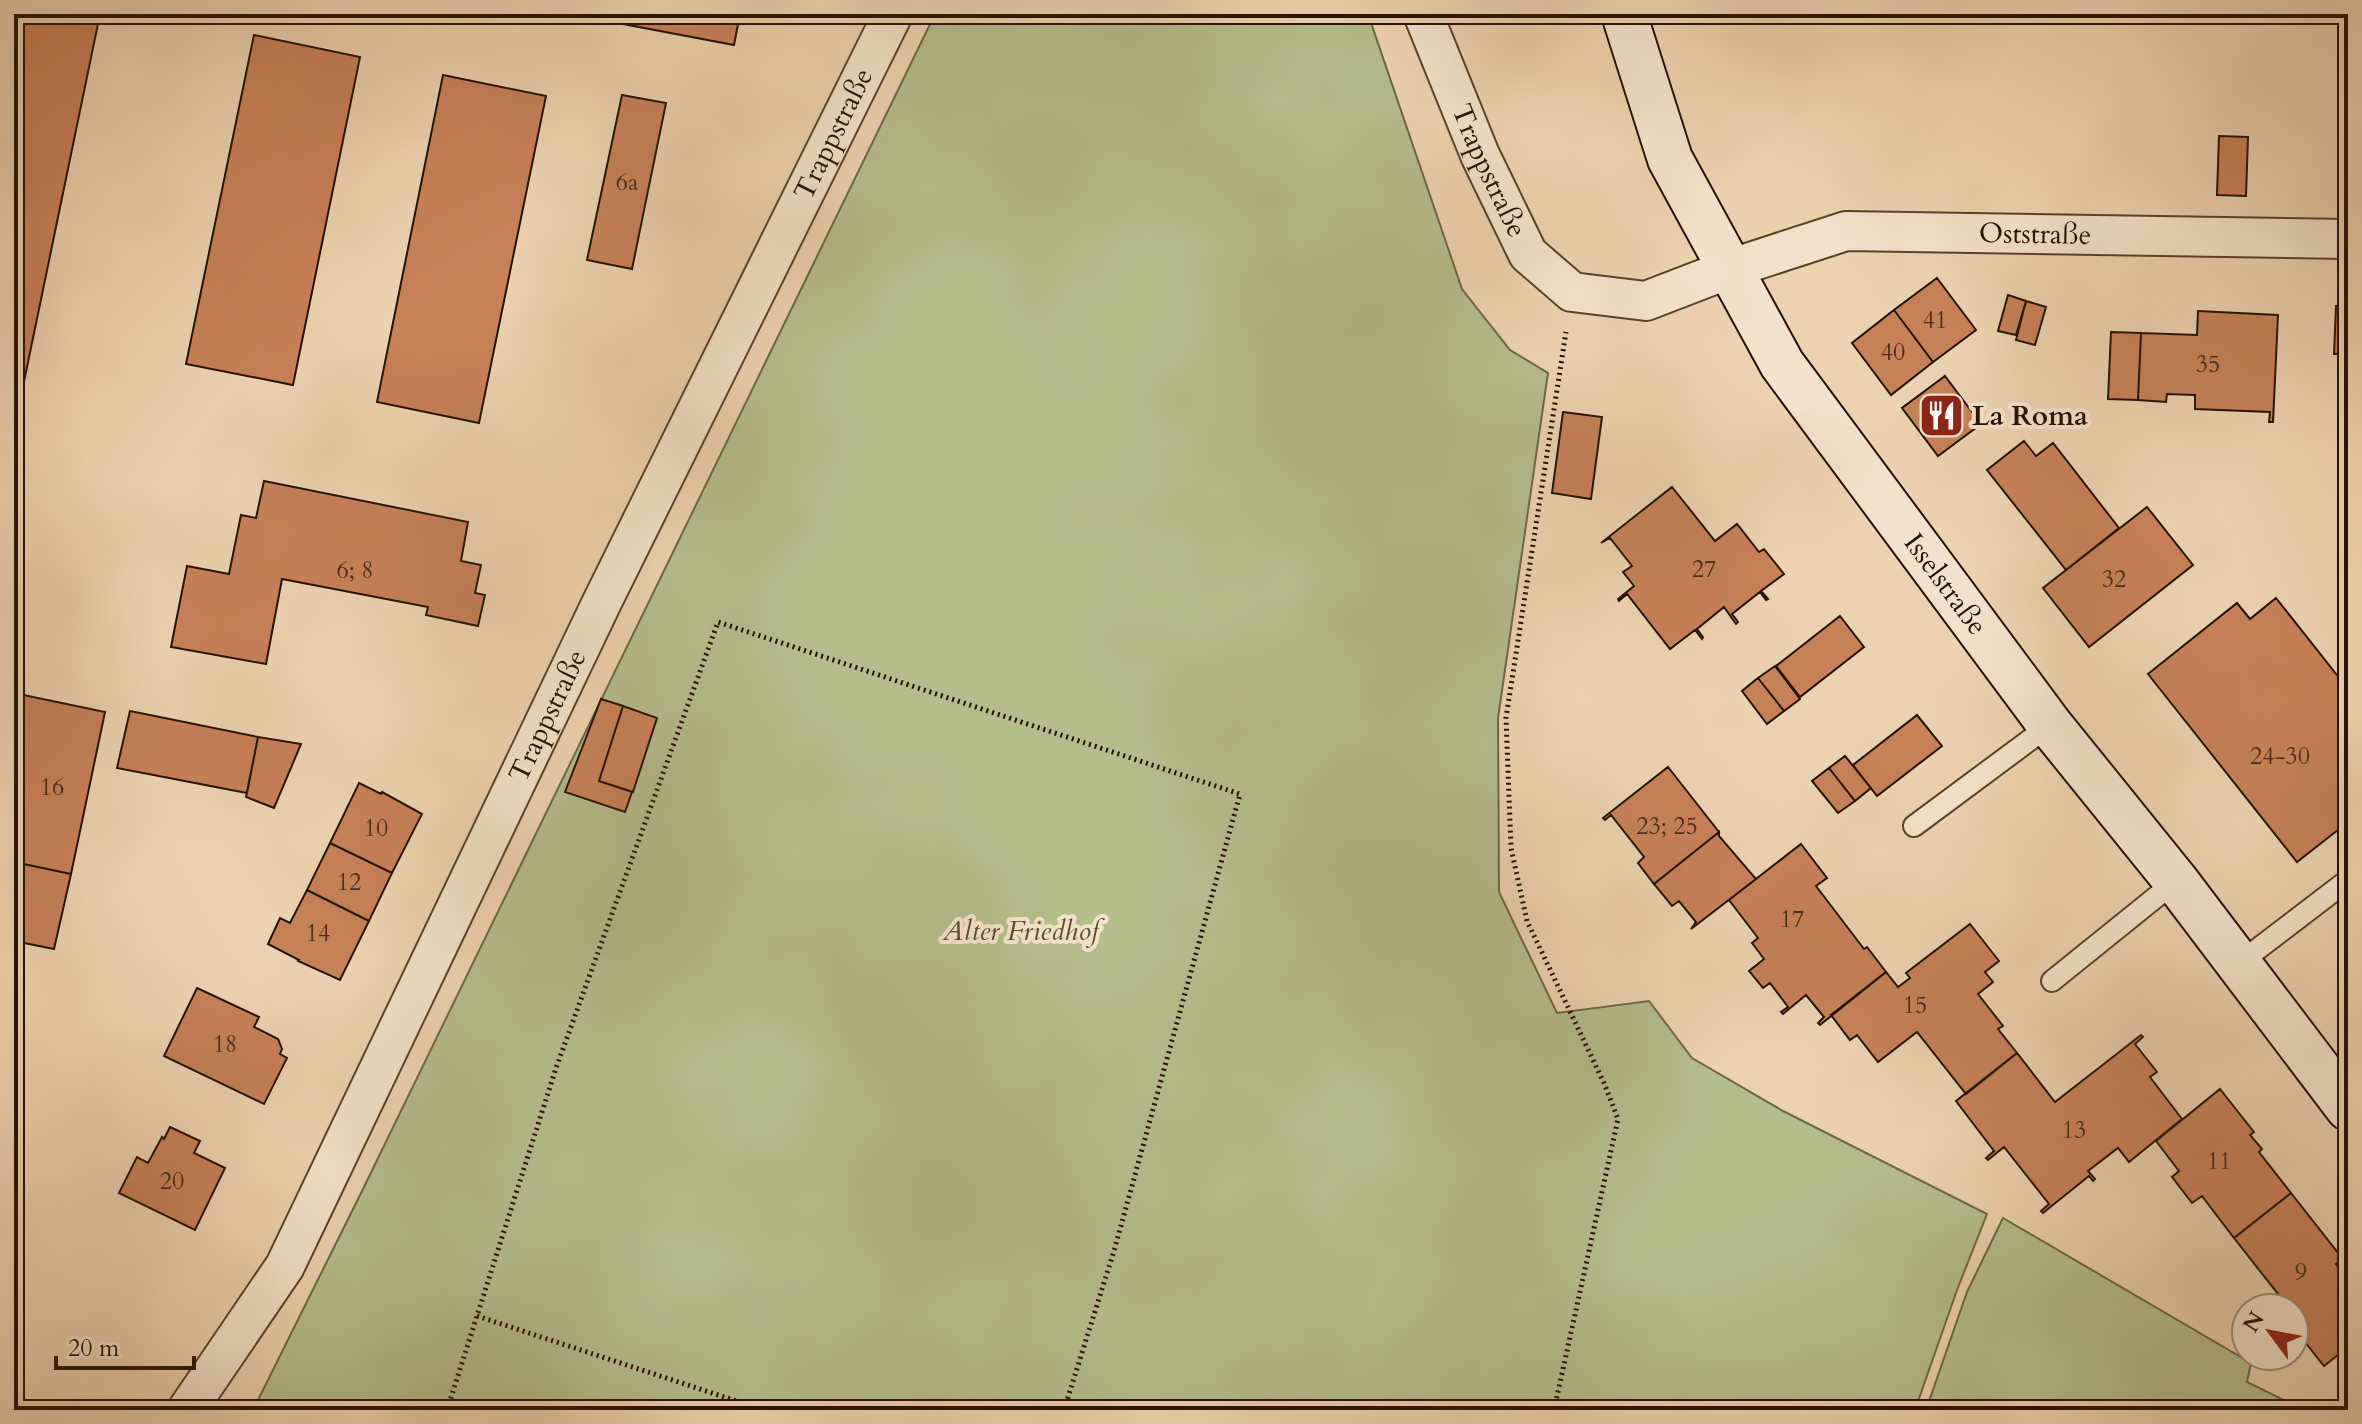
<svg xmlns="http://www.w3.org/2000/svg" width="2362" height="1424" font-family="Cardo,serif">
  <rect width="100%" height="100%" fill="#ecd3af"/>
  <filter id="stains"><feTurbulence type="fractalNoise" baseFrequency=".0025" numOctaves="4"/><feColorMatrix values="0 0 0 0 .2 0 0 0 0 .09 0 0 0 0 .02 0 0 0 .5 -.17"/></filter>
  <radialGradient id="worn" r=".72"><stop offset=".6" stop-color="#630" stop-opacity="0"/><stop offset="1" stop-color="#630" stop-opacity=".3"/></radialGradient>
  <path fill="#b5bd8d" stroke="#6d6846" stroke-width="2" d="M935,14h433l94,275 48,61 38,23 -50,345 1,174 58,121 92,-12 43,57 91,53 204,103 -30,76 -42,120h-1662l110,-221z
    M2003,1218l248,145 -4,19 57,28h-378l41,-118z"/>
  <path fill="#c78157" stroke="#251300" stroke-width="2" d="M14,14h86l-86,416z
    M613,14h127l-6,31 -116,-22z
    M254,35l106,22 -67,328 -107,-21z
    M443,75l103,21 -67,327 -102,-21z
    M622,95l44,8 -34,166 -45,-9z
    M2219,136l29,1 -2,59 -29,-1z
    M1937,278l39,52 -43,32 -39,-52z
    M2008,295l18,6 -10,34 -18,-4z
    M2026,301l20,6 -11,38 -19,-5z
    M2336,306l12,1v47h-14z
    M1894,310l39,52 -42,33 -39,-52z
    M2198,311l80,4 -5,107h-4l1,-10 -75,-3v-14l-28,-1 -1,8 -28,-2 3,-67 56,2z
    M2111,332l30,1 -3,67 -30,-1z
    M1945,376l36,48 -43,32 -36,-48z
    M1563,412l39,5 -11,82 -39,-6z
    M2024,441l12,15 17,-13 66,85 -53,42 -79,-100z
    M264,481l204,41 -7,39 20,4 -6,28 10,2 -7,31 -52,-11 2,-8 -146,-28 -16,85 -95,-17 16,-81 42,8 12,-59 15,3z
    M1672,487l43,54 22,-17 22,28 5,-3 20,25 -23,17 7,8 -2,1 -6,-8 -28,22 6,8 -2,2 -12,-17 -27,22 6,8 -1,2 -7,-9 -25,19 -43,-55 -8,7 -1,-2 16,-13 -11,-14 9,-6 -22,-28 -9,5z
    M2147,507l46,58 -104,82 -46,-59z
    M2276,598l72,91v133l-51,40 -149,-188 89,-71 13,16z
    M1840,616l24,31 -64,50 -24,-31z
    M1775,666l25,33 -16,12 -26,-33z
    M1758,678l26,33 -17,13 -25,-33z
    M14,693l91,19 -34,162 -57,-12z
    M601,699l22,7 -24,75 33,11 -7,20 -60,-20z
    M623,706l34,12 -24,74 -34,-11z
    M130,711l128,26 -11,56 -130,-25z
    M1917,715l25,31 -65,50 -24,-31z
    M258,737l43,7 -27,64 -28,-11z
    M1845,756l26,32 -16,13 -26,-33z
    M1668,767l51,65 -65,52 -16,-21 6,-6 -33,-42 -6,5 -2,-2z
    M1829,768l26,33 -17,12 -26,-32z
    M359,783l22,11 1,-2 40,22 -30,59 -62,-30z
    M1719,832v4l37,43 -65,50 5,-7 -17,-21 -7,5 -18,-22z
    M330,843l62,30 -23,48 -62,-31z
    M1801,844l26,34 -11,8 48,63 3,-2 19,25 -66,53 -2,-2 6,-6 -18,-22 -23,19 -2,-2 7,-5 -18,-24 -7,5 -14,-17 15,-12 -12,-16 6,-5 -29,-38z
    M14,862l57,12 -17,75 -40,-8z
    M307,890l62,31 -29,59 -42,-19 1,-1 -31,-16 12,-26 10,5z
    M1970,924l29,37 -14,11 8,10 -15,12 25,32 -5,3 19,24 -51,41 -49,-62 -39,30 -21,-27 -7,5 -19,-25 55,-43 12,15 12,-9 -4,-5z
    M197,988l62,29 -5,10 24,12 4,10 -2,5 7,4 -23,46 -100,-48z
    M2141,1035l2,2 -8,7 22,28 -7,5 32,42 -53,43 -11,-14 -30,23 7,8 -2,2 -4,-5 -46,37 -2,-2 8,-7 -45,-57 -16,13 -2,-2 8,-7 -38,-50 61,-48 38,49z
    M2220,1089l34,43 -4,3 12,14 -3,3 32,41 -57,45 -32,-42 -10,7 -20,-26 7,-6 -23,-30z
    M170,1127l30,14 -6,12 31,15 -30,62 -76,-37 18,-36 11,6 14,-26 2,2z
    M2291,1193l51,65 -6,6 12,16v67l-24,19 -30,-38v-20h-5l-55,-70z"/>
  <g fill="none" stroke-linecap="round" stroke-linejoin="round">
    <defs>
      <path id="service" d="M1914,826l136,-101
        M2238,964l110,-84
        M2052,981l124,-100"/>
      <g id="minor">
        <path id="s1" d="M1423,14l57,141 48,99 44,38 74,9 83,-32 117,-38 502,8"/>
        <path id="s2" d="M187,1410l98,-144 317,-664 291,-588"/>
      </g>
      <g id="secondary">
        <path id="s3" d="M1624,14l46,145 112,205 268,361 126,156 172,227"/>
      </g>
    </defs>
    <use href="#service" stroke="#57432c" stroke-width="24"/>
    <use href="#minor" stroke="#57432c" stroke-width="42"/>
    <use href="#secondary" stroke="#251300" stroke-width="48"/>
    <path stroke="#251300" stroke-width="5" stroke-dasharray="2 4" stroke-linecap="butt" d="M477,1316l287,94
      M447,1410l109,-342 162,-446 522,172 -126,457 -50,159
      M1554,1410l64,-291 -14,-36 -77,-162 -16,-73 -5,-130 60,-386"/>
    <use href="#service" stroke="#f3e2cb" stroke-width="20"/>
    <use href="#minor" stroke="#f3e2cb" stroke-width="38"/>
    <use href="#secondary" stroke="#f3e2cb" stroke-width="44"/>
  </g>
  <defs>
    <symbol id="restaurant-square" viewBox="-11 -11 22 22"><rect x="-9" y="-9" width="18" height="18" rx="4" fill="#8f2418" stroke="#f3e2cb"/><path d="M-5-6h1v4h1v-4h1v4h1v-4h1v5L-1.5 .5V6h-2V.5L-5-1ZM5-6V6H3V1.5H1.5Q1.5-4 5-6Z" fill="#fff"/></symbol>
  </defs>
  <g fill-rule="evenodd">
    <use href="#restaurant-square" x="1916" y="390" width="51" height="51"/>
  </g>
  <g text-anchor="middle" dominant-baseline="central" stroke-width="8" stroke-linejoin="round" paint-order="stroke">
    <g font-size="24" fill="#4e2e16">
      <text x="627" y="182">6a</text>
      <text x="1935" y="320">41</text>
      <text x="1893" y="352">40</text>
      <text x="2208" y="364">35</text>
      <text x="1704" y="569">27</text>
      <text x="355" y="570">6; 8</text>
      <text x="2114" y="579">32</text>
      <text x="2280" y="756">24-30</text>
      <text x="52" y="787">16</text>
      <text x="1667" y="826">23; 25</text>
      <text x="376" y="828">10</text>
      <text x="349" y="882">12</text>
      <text x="1792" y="919">17</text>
      <text x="318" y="933">14</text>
      <text x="1915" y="1005">15</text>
      <text x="225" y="1044">18</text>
      <text x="2074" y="1130">13</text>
      <text x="2219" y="1161">11</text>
      <text x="172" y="1181">20</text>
      <text x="2301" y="1272">9</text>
    </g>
    <g font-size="28" fill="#251300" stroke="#f3e2cb">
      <text stroke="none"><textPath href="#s2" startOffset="1432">Trappstraße</textPath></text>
      <text stroke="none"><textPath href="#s1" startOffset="170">Trappstraße</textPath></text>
      <text stroke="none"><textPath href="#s1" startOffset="796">Oststraße</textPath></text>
      <text stroke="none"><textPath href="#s3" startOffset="660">Isselstraße</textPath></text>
      <text stroke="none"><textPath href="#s2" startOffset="784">Trappstraße</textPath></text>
    </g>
    <g font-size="28" font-weight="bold" fill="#251300" stroke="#f3e2cb" text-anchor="start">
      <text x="1972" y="416">La Roma</text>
    </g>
    <g font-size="28" font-style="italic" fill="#574e31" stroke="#f3e2cb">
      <text x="1021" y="931">Alter Friedhof</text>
    </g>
  </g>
  <rect width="2362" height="1424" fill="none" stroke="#ecd3af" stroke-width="48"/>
  <rect x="16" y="16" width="2330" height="1392" fill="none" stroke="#251300" stroke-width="4"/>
  <rect x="24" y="24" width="2314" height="1376" fill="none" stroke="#251300" stroke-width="2"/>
  <g transform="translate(2270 1332) rotate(302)"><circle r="38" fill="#f3e2cb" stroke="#a18f7a" stroke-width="2"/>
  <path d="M0-6L14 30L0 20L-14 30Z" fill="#8f2418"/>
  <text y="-12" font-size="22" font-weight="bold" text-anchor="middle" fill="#251300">N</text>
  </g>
  <path d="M56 1356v12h138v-12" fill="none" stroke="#251300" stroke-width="4"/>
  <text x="68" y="1356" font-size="24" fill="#251300" stroke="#f3e2cb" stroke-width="6" paint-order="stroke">20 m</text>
  <rect width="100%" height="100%" filter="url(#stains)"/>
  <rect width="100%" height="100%" fill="url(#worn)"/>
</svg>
